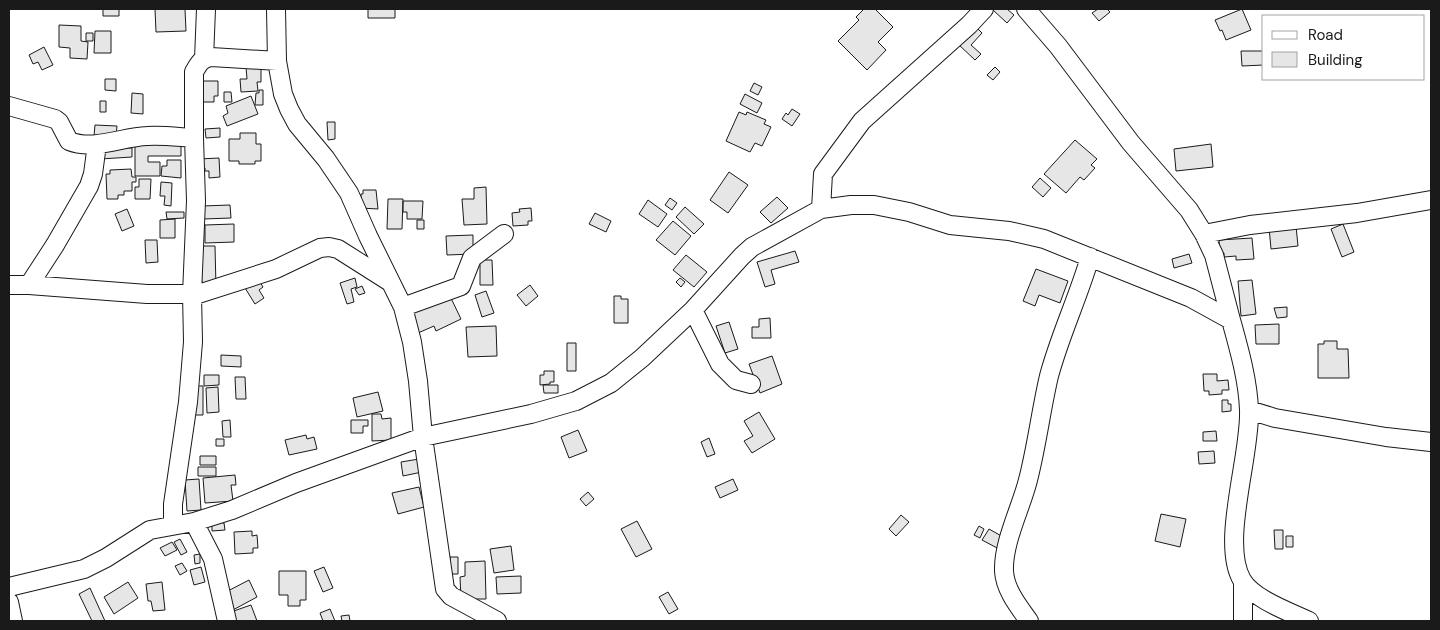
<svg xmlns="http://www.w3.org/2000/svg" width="1440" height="630" font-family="'DM Sans',sans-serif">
  <rect width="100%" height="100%" fill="#fff"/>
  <path fill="#e6e6e6" stroke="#1a1a1a" d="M103,9h16v7h-16z
    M155,9h30l1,22 -30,1z
    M368,9h27v9h-27z
    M864,9h11l18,18 -15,15 8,8 -19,20 -29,-29 21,-21 -3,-3z
    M994,9h13l7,6 -7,8 -14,-13z
    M1098,9h9l3,3 -11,9 -7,-8z
    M1242,9l9,21 -25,10 -4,-10 -2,1 -5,-11z
    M59,25l22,1v15l7,1 -1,17 -17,-1v-10l-11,-1z
    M975,26l7,7 -11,12 10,9 -6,6 -17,-16z
    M95,31h16v22h-17z
    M86,33h7v8h-7z
    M44,47l9,18 -11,5 -4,-8 -5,2 -4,-9z
    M1241,51h23v14l-22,1z
    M246,67h15v15h-4l1,9 -17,1 -1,-13h7z
    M995,67l5,5 -7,8 -6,-5z
    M105,79h11v12l-11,-1z
    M198,81h20v15h-4v6h-15z
    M754,83l8,4 -4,8 -8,-4z
    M259,90h4v15h-8l1,-12h3z
    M224,92h7l1,10h-8z
    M132,93l11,1v20l-12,-1z
    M745,94l17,9 -5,10 -17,-9z
    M251,96l7,18 -31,12 -4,-10 5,-3 -2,-7z
    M100,101h6v11h-6z
    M792,109l8,5 -8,12 -10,-7 4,-6 2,2z
    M739,112l7,3 1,-3 19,8 -2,4 7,3 -9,19 -7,-3 -5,9 -24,-11z
    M327,122h8v17l-7,1z
    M95,125l22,1 -1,11 -22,-1z
    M220,128v9l-14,1 -1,-9z
    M240,133h16v11h5v17h-6v3h-16v-3h-10v-22h11z
    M135,140l46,1v15h-33v6h12v14h-25z
    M1075,140l22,19 -6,6 4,3 -11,12 -4,-3 -14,16 -22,-19z
    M1211,144l2,23 -37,4 -2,-22z
    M100,148h32v9l-32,2z
    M219,158l1,19 -11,1v-7h-4v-3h-7v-9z
    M167,160h14v18l-20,-2 1,-10h5z
    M131,169l1,8h4v5h-4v9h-8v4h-6v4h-11l-1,-25h4v-4z
    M729,172l19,13 -20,28 -18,-13z
    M1040,178l11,10 -8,9 -11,-10z
    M139,179h12l-1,20h-15v-12h4z
    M161,182l11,1 -1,23 -7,-1 1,-9h-5z
    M486,187l1,37 -23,1 -2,-26h12v-11z
    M363,190h13l2,19 -17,-1v-14h2z
    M777,197l11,11 -17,15 -11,-11z
    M670,198l7,5 -5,7 -7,-5z
    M388,199h15l-1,30h-15z
    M648,200l19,14 -9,13 -19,-13z
    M403,201h20l-1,18h-15v-7h-4z
    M230,205l1,13 -28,1 -1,-13z
    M685,207l19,17 -10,10 -18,-17z
    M531,208l1,13h-4v4l-15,1 -1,-13 8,-1 -1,-3z
    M127,209l7,17 -12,5 -7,-17z
    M166,212h18v6l-17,1z
    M595,213l16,8 -5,11 -17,-8z
    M175,219v19h-15v-18z
    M417,220h7v9h-7z
    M673,221l18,15 -16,19 -19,-15z
    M234,224v18l-29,1v-18z
    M1343,224l11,28 -12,5 -11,-28z
    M1296,226l2,20 -27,3 -2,-22z
    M473,235v19l-26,1 -1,-19z
    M1252,238l2,21 -18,1v-4l-12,1v-4h-4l-1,-13z
    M145,240h12l1,22 -12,1z
    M200,246h15l1,41h-14z
    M795,251l4,11 -28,8 4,14 -10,3 -8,-25z
    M1189,254l3,9 -18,5 -2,-9z
    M686,255l21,17 -13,15 -21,-17z
    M480,260h12l1,25h-13z
    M1036,269l32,12 -8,22 -21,-8 -4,11 -12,-5z
    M355,278l2,9 -6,2 3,13 -7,2 -7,-21z
    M680,278l5,4 -4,5 -5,-5z
    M258,279l5,8 -4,3 5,8 -9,6 -10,-16z
    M1252,280l4,34 -15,2 -3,-35z
    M530,285l8,11 -12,10 -9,-11z
    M362,286l3,7 -6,2 -4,-6z
    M486,291l8,22 -12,4 -7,-22z
    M449,294l12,25 -25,12 -2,-5 -16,7 -10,-21z
    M614,296h7v3h7v24h-14z
    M1287,307v10l-10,1 -3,-10z
    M770,318l1,20h-19v-11h7v-8z
    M729,322l9,27 -13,4 -9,-27z
    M1279,324v20h-23l-1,-19z
    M496,326l1,30 -29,1 -2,-30z
    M1324,341h13v8h11l1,29h-31v-34h6z
    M567,343h9v28h-9z
    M221,355l20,1v11l-20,-1z
    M772,356l10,28 -22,9 -11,-29z
    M544,371h10v11h-4v2l-10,1v-10h4z
    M1203,374h14v7l11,-1 1,10h-7v4l-13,1v-4h-5z
    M204,375h15v10l-15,1z
    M235,377h10l1,22h-10z
    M543,385h15v8h-14z
    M196,386h7v29h-12z
    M218,387l1,25 -12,1 -1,-25z
    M378,392l5,19 -26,6 -4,-19z
    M1222,400h6v4h3v7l-9,1z
    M759,412l16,27 -23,14 -8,-12 9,-5 -9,-15z
    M372,414h9l1,5 9,-1v22l-19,1z
    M230,420l1,17h-8l-1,-16z
    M351,420h17v6h-5v7h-12z
    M578,430l9,21 -18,7 -8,-21z
    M1216,431l1,10h-14v-9z
    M306,435l1,4 7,-2 3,12 -28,6 -4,-15z
    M709,438l6,16 -8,3 -6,-15z
    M216,439h8v7h-8z
    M1214,451l1,12 -16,1 -1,-12z
    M200,456h16v9h-16z
    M419,459l3,13 -19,4 -2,-14z
    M198,467h18v9h-18z
    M235,475l1,10h-5l2,16 -28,2 -2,-25z
    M199,479l2,31 -14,1 -2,-31z
    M733,479l5,11 -18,8 -5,-11z
    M419,487l5,20 -26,7 -6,-21z
    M588,492l6,7 -8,7 -6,-7z
    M1161,514l25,5 -6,28 -25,-6z
    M901,515l8,7 -13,14 -7,-7z
    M212,521l12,2 1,7 -13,1z
    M637,521l15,28 -16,8 -15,-28z
    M979,526l5,3 -4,9 -6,-3z
    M989,529l16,9 -6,11 -17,-9z
    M1274,530h9v19h-8z
    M252,531v5l5,-1 1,13h-5v5l-18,1 -1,-22z
    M1286,536h7v11h-7z
    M180,539l7,13 -6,3 -7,-13z
    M172,542l5,8 -12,6 -5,-8z
    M511,546l3,24 -20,3 -4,-24z
    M200,554v9l-5,1 -1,-9z
    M450,557h8v17h-8z
    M485,561l1,38h-25l-1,-22 5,-1v-14z
    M182,563l5,8 -7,4 -5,-9z
    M201,567l4,15 -11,3 -4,-15z
    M324,567l9,21 -10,4 -9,-21z
    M279,571h27v29h-6v6h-12v-11h-9z
    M521,576v17l-24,1 -1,-17z
    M249,580l8,17 -26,14 -9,-17z
    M128,582l10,16 -24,16 -10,-17z
    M162,582l3,28 -12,1 -2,-10h-3l-2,-17z
    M90,588l15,33h-13l-13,-27z
    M668,592l10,17 -9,5 -10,-17z
    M251,605l6,16h-26l-3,-8z
    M330,609l5,12h-12l-3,-8z
    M349,615l1,6h-8l-1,-5z"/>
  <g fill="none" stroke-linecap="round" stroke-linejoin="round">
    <defs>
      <path id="minor" d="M276,9l1,52 6,33 6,15 8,15 29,35 23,34 19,43 35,71 9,35 6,39 5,56 22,152 6,7 46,25
        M1026,9l32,37 73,97 58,67 15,24 10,21 17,65
        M204,59l2,-50
        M9,106l46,13 4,3 10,19c24,10 53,-4 78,-5 15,-1 31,1 47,2
        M821,209l2,-35 39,-53 107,-96 15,-16
        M1204,234l46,-9 107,-12 74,-13
        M9,285h20l118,9h45
        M29,285l26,-40 34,-59 4,-12 4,-30
        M192,296l84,-27 44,-21 9,-1 9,2 52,33
        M403,307l58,-21 11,-28 32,-24
        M693,310l27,54 16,16 15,4
        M1249,410l26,8 111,19 45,5
        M194,522l19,37 14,62
        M173,525v-21l15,-102 5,-60 -1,-48 4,-93 -2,-63v-66c5,-9 7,-13 17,-15l66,4
        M1243,582v39
        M9,587l75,-18 22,-11 44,-28 44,-8 38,-12 64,-27 127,-46 108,-23 45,-13 35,-18 31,-25 51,-48 49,-54 10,-9 69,-38 30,-4h23l35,7 41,13 59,6 35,8 147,59 40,22c8,29 17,60 18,90 2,45 -29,133 -7,170 11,19 48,32 67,41
        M9,602l4,19
        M1029,621c-10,-14 -24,-31 -25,-50 -1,-29 17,-63 24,-91 9,-35 13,-70 21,-104 11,-41 29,-78 41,-119"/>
    </defs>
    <use href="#minor" stroke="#1a1a1a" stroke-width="20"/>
    <use href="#minor" stroke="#fff" stroke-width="18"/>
  </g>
  <rect width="1440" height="630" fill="none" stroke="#1a1a1a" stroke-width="20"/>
  <rect x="1262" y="15" width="162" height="65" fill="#ffffff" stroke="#a3a3a3"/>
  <rect x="1272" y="31" width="25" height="8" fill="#ffffff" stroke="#a3a3a3"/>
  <text x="1308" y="40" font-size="15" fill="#1a1a1a">Road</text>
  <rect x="1272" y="52" width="25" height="15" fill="#e6e6e6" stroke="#a3a3a3"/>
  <text x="1308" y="65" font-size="15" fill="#1a1a1a">Building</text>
</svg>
